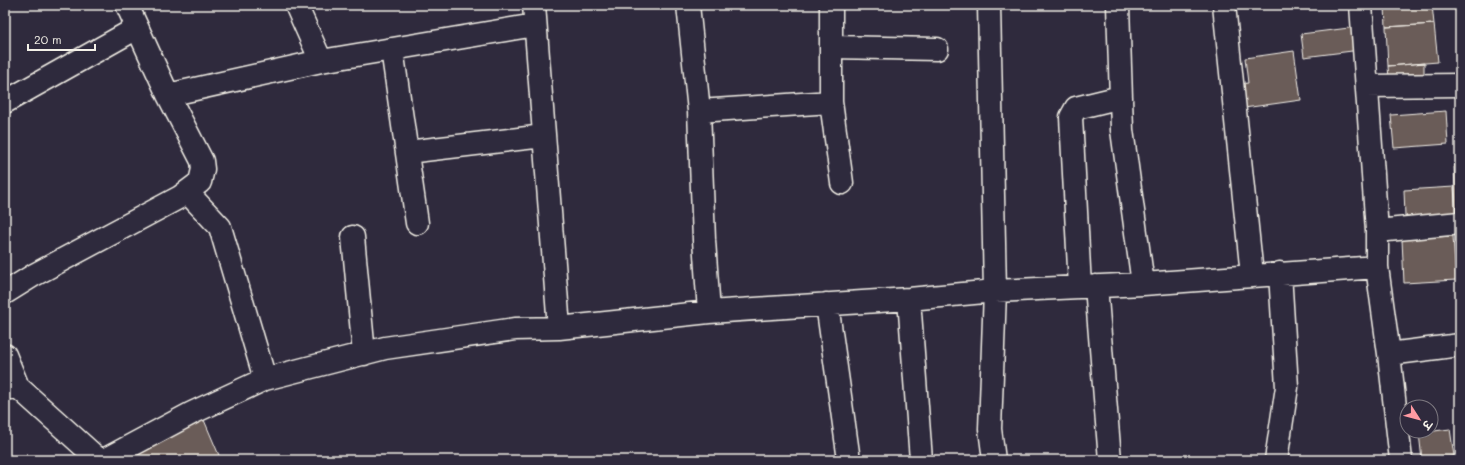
<svg xmlns="http://www.w3.org/2000/svg" width="1465" height="465" font-family="Mali,'Playpen Sans Deva',sans-serif">
  <rect width="100%" height="100%" fill="#2f2a3d"/>
  <filter id="ink" filterUnits="userSpaceOnUse"><feTurbulence type="fractalNoise" baseFrequency=".025" numOctaves="2"/><feDisplacementMap in="SourceGraphic" scale="8" xChannelSelector="R" yChannelSelector="G"/><feConvolveMatrix kernelMatrix="1 2 1 2 8 2 1 2 1" color-interpolation-filters="sRGB"/></filter>
  <g filter="url(#ink)">
    <path fill="#6b5b59" stroke="#f4f1e8" d="M1399,5h33l2,19 -48,3 -1,-21z
      M1434,24l4,38 -50,4 -2,-39z
      M1357,27l3,23 -56,7 -3,-23z
      M1294,51l7,49 -57,8 -4,-24 8,-1 -3,-25z
      M1424,63v14l-35,2 -1,-13z
      M1446,111l2,33 -54,4 -3,-33z
      M1454,165h6v48l-4,1z
      M1454,187l2,27 -51,2 -1,-26z
      M1453,236l3,44 -52,3 -2,-44z
      M204,420l17,40h-87l-2,-3z
      M1450,429l4,27 -32,4 -3,-27z"/>
    <g fill="none" stroke-linecap="round" stroke-linejoin="round">
      <defs>
        <path id="minor" d="M127,5l41,90
          M296,5l25,56
          M534,5l25,323
          M831,5v97l11,81
          M989,5l6,286 -5,138 4,31
          M1118,5l4,125 21,154
          M1224,5l28,270
          M1361,5l16,226v36l12,87 12,106
          M831,47l106,2
          M392,49l25,174
          M1367,86l93,-1
          M5,102l132,-74
          M699,111l132,-9
          M407,152l137,-16
          M187,192l33,35 45,152
          M1377,231l83,-8
          M353,237l11,117
          M1096,286l14,174
          M1080,287l-9,-170 5,-9 45,-11
          M5,293l29,-18 146,-78 20,-15 3,-13 -1,-8 -34,-66 153,-34 214,-36
          M909,299l12,161
          M827,304l22,156
          M709,312l200,-13 86,-8 148,-7 234,-17
          M1389,354l71,-9
          M5,355l13,32
          M5,389l13,-2 81,73
          M104,460l88,-47 73,-34 120,-31 130,-19 44,-1 150,-16 -5,-72 -5,-129 -11,-106
          M1276,460l11,-73 -7,-114"/>
      </defs>
      <use href="#minor" stroke="#f4f1e8" stroke-width="25"/>
      <use href="#minor" stroke="#2f2a3d" stroke-width="22"/>
    </g>
  </g>
  <rect width="1465" height="465" fill="none" stroke="#2f2a3d" stroke-width="20"/>
  <rect x="10" y="10" width="1445" height="445" fill="none" stroke="#f4f1e8" stroke-width="1.5" filter="url(#ink)"/>
  <g transform="translate(1419 419) rotate(126)"><circle r="19" fill="#2f2a3d" stroke="#7e7a81"/>
  <path d="M0-3L7 15L0 10L-7 15Z" fill="#ff9aa2"/>
  <text y="-6" font-size="11" font-weight="bold" text-anchor="middle" fill="#f4f1e8">उ</text>
  </g>
  <path d="M28 44v6h67v-6" fill="none" stroke="#f4f1e8" stroke-width="2"/>
  <text x="34" y="44" font-size="12" fill="#f4f1e8" stroke="#2f2a3d" stroke-width="3" paint-order="stroke">20 m</text>
</svg>
